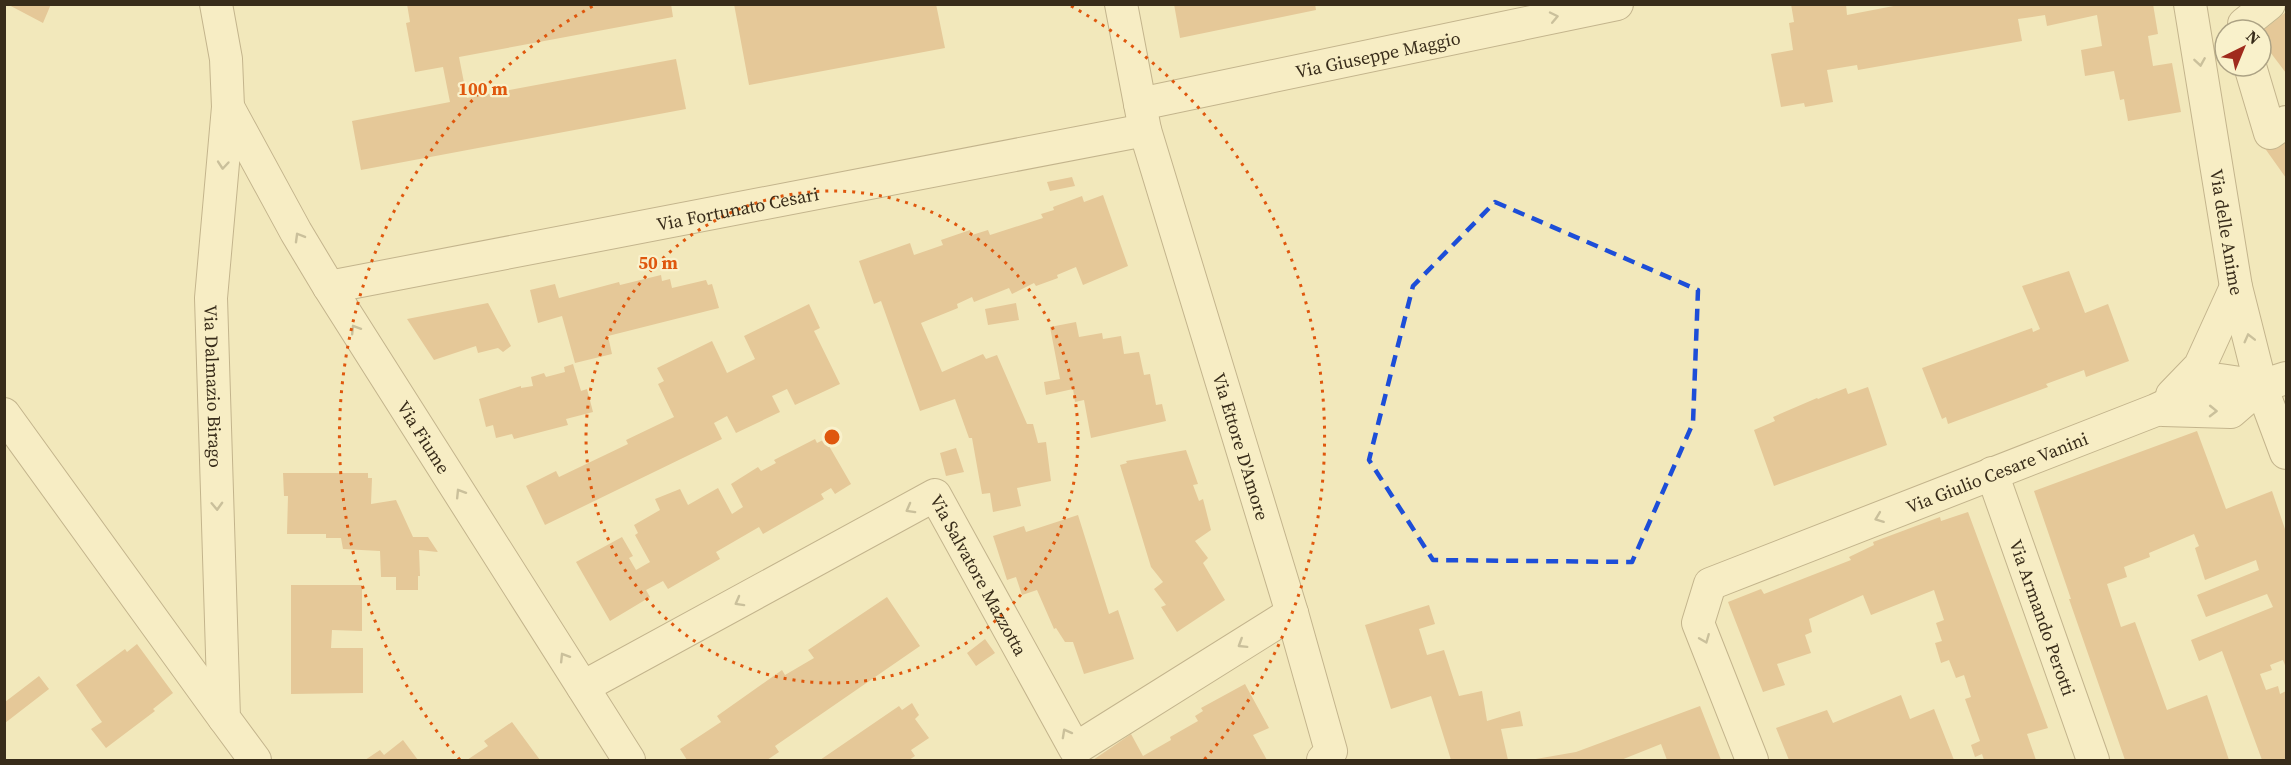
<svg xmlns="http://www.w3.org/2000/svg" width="2291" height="765" font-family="'Source Serif 4',serif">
  <rect width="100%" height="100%" fill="#f2e8bb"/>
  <path fill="#d4a36d" d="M7,4h44l-8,19z
    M407,4h264l2,13 -214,40 8,41 209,-39 10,50 -325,61 -9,-49 98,-19 -7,-35 -28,5 -9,-49 4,-1z
    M734,4h202l9,44 -196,37z
    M1174,4h141l1,6 -136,28z
    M1791,4h55l1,11 57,-11h249l5,30 -10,2 5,30 19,-3 9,49 -53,9 -4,-22 -4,1 -6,-29 -29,5 -4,-26 21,-4 -5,-31 -50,11 -2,-11 -27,4 4,22 -164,29 -1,-5 -30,5 6,32 -28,5 -1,-4 -23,4 -10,-53 22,-4 -4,-27 5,-1z
    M2286,12v61l-25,-33v-8z
    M2286,140v38l-22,-31z
    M1072,177l3,9 -25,5 -3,-9z
    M1103,195l25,71 -45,19 -7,-18 -19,8 1,3 -22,8 -2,-3 -22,11 -3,-6 -35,14 -2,-5 -15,7 1,4 -37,15 21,49 41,-18 3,5 11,-4 30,69h6l5,19 8,-1 5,39 -34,7 4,18 -28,6 -3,-19 -8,1 -10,-56h-3l-14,-39 -35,12 -39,-110 -7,3 -15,-43 51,-18 4,12 29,-10 -2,-5 29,-10 2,5 16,-5 2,5 53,-17 -2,-4 13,-4 -1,-3 29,-11 2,6z
    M2069,271l16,42 23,-9 21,57 -43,16 -2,-7 -38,14 2,3 -100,37 -2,-7 -4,2 -20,-51 110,-40 1,4 7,-3 -18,-43z
    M661,275l1,6 8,-2 2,9 34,-8 2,5 4,-1 7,24 -111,28 4,18 -37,9 -13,-47 -24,7 -8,-33 25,-6 4,14 60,-16 1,3z
    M488,303l23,43 -8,6 -5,-4 -20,5 -2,-7 -42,14 -27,-41z
    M1016,303l3,17 -31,5 -3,-16z
    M809,304l11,24 -6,3 26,53 -45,21 -8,-16 -15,7 8,16 -44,21 -9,-17 -13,7 8,16 -177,86 -19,-39 30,-15 3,6 69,-33 -2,-4 48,-23 -16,-33 6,-3 -7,-13 55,-27 15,32 28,-14 -11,-23z
    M1076,322l3,15 23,-4 1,6 18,-3 3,18 15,-2 5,23 6,-1 6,31 6,-1 4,17 -75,17 -7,-38 -9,2 -2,-13 -27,6 -2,-13 16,-3 -10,-52z
    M573,364l8,27 6,-2 6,23 -27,7 2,6 -54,14 -2,-5 -16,4 -3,-13 -7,2 -7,-28 42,-13v2l12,-2 -2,-9 13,-4 2,4 19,-5 -1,-5z
    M1868,387l19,58 -113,41 -20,-56 21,-9 -2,-4 44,-19 1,1 28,-11 2,6z
    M2197,431l29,78 46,-18 14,41v136l-3,-8 -13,5 2,5 -12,4 6,16 12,-4 2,8 6,-3v68l-4,1h-20l-40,-109 -23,10 -8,-21 82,-33 -6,-13 -61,23 -9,-22 62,-25 -3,-10 -51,20 -10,-32 4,-2 -5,-12 -45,19 1,4 -26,10 3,10 -20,7 14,43 14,-5 32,88 40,-15 22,65h-104l-56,-161h2l-37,-108z
    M815,439l2,4 8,-4 26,45 -16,10 -4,-6 -10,6 3,5 -61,35 -4,-7 -43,25 4,7 -52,30 -5,-8 -17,9 4,7 -40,24 -34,-59 46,-25 11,19 -4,2 7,12 14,-8 -15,-27 3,-2 -4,-8 26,-15 -5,-11 25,-10 8,16 30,-17 14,26 11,-7 -12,-23 27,-17 3,4 15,-8 -2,-3z
    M956,448l8,24 -18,4 -6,-23z
    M1186,450l12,34 -5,1 6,16 4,-2 8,31 -16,11 13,17 -5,5 22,37 -48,32 -16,-25 5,-2 -12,-16 9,-7 -12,-15 -31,-102 7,-2 -1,-2z
    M283,473h85v5h4l-1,26 25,-4 17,37h15l10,15 -19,-2 1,26h-2v14h-22v-13h-15l-1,-26 -37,-2 -2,-11h-15v-4h-39l1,-38h-4z
    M1968,512l80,216 -21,6 9,26h-52l-2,-6 -7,3 -4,-12 9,-4 -15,-42 6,-2 -7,-22 -8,3 -7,-18 -8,3 -6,-20 7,-2 -6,-18 8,-3 -10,-30 -63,25 -8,-20 -54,24 3,13 -7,3 6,18 -34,11 8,21 -22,7 -35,-90 33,-13 3,5 87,-34 -2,-3 25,-12 -1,-3 67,-25 1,4z
    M1078,515l31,99 9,-4 16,49 -50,15 -11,-32h-8l-9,-14 -2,1 -17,-39 -15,5 -6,-18 -9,3 -14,-44 31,-10 2,6z
    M291,585h71v46l-30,-1 -1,18h32v45l-72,1z
    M887,597l33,49 -145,100 4,6 -12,8h-80l-7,-11 41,-27 -4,-6 65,-46 3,5 29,-17 -6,-8z
    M1429,605l6,19 -16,5 8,26 17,-5 15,46 23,-5 5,30 33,-10 3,15 -22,3 7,31h-57l-20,-64 -40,13 -26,-84z
    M985,639l10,14 -19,13 -9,-13z
    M137,644l36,49 -20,16 2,2 -49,37 -15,-19 11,-7 -26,-37 49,-36 2,3z
    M39,676l10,13 -44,34v-21z
    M1245,684l24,44 -16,7 14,25h-174l38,-26 12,22 28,-16 -1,-3 28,-16 -3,-5 8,-5 -2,-3z
    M1901,695l9,24 24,-10 20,51h-165l-13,-32 51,-18 6,13z
    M912,703l7,12 -4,4 14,19 -18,12 4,6 -6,4h-89l79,-54 3,4z
    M1700,706l21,54h-54l-6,-16 -40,16h-91l46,-8z
    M512,722l28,38h-73l21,-14 -4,-5z
    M403,740l15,20h-53l15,-10 4,5z"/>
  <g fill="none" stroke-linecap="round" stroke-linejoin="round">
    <defs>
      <g id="minor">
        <path id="s1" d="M216,4l10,55 2,48 -17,191 13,420 31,42"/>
        <path id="s2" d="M1121,4l24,126 147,483 39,138 -8,9"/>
        <path id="s3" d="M2190,4l46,283 25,99 25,67"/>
        <path d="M2244,30v-6l25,-20"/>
        <path d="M2250,66l20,67 16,-11"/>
        <path id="s4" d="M1140,104l477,-100"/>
        <path id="s5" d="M228,107l68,125 33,55 300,473"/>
        <path id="s6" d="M329,287l816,-157"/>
        <path d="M2172,395l28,-29 36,-79"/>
        <path d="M2163,410l68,2 30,-26"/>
        <path d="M4,414l220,304"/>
        <path id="s7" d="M1992,473l101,287"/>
        <path id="s8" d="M583,687l352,-192 140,254 217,-136"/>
        <path id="s9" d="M1752,760l-54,-137 12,-39 446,-174 64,-30 41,6 25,-8"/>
      </g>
    </defs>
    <use href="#minor" stroke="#8b7753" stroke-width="34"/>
    <use href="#minor" stroke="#fcf4cf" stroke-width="32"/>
  </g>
  <defs><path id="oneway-chevron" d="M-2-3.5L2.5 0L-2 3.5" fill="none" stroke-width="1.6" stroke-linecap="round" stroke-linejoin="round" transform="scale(1.5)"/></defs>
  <g stroke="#9a9074">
    <use href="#oneway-chevron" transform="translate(1554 17) rotate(-12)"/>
    <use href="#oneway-chevron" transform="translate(2200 62) rotate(81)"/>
    <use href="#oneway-chevron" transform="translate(223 165) rotate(95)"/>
    <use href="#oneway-chevron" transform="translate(299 237) rotate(-120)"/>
    <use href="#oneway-chevron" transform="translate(355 329) rotate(-122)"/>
    <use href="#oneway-chevron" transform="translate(2249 338) rotate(-104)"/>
    <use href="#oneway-chevron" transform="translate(2213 411) rotate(1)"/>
    <use href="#oneway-chevron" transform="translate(460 493) rotate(-122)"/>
    <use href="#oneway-chevron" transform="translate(217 506) rotate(88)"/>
    <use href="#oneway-chevron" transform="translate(910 509) rotate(151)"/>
    <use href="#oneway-chevron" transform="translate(1879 518) rotate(159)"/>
    <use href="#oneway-chevron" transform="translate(739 602) rotate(151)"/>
    <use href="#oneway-chevron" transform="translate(1705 639) rotate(68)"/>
    <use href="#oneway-chevron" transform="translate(1242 644) rotate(148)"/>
    <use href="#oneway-chevron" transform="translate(564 657) rotate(-122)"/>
    <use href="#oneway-chevron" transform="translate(1066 733) rotate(-119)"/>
  </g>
  <path d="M0 0H2291V765H0ZM1495,202l203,88 -5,133 -61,139 -199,-2 -64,-100 44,-174z" fill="#f2e8bb" fill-opacity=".55" fill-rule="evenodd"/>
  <path fill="none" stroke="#1d4ed8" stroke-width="4.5" stroke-dasharray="12 8" stroke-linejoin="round" d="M1495,202l203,88 -5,133 -61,139 -199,-2 -64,-100 44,-174z"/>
  <g fill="none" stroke="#df570d" stroke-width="3" stroke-dasharray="3 6">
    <circle cx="832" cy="437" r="246"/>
    <path d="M460 760A493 493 0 0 1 593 6M1071 6A493 493 0 0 1 1204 760"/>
  </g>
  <g text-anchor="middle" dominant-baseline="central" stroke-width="4.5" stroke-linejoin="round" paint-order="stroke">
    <g font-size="18" fill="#382c1a" stroke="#f9f1cb">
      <text stroke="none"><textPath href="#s4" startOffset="243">Via Giuseppe Maggio</textPath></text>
      <text stroke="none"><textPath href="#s6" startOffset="416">Via Fortunato Cesari</textPath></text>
      <text stroke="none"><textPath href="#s3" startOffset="231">Via delle Anime</textPath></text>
      <text stroke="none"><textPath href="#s1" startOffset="384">Via Dalmazio Birago</textPath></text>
      <text stroke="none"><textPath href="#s5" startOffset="384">Via Fiume</textPath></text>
      <text stroke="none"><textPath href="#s2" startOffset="459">Via Ettore D'Amore</textPath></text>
      <text stroke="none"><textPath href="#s9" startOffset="496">Via Giulio Cesare Vanini</textPath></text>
      <text stroke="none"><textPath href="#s8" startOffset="492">Via Salvatore Mazzotta</textPath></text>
      <text stroke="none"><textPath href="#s7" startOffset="153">Via Armando Perotti</textPath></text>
    </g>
  </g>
  <circle cx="832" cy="437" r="9" fill="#df570d" stroke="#f9f1cb" stroke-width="3"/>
  <g font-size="18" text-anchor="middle" font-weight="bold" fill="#df570d" stroke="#f9f1cb" stroke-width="4.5" stroke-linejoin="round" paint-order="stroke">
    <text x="483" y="95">100 m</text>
    <text x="658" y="269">50 m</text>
  </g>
  <rect width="2291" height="765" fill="none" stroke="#382c1a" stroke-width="12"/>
  <g transform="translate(2243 48) rotate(43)"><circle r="28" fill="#f9f1cb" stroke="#aca284" stroke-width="1.5"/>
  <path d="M0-4.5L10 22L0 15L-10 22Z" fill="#a02b1d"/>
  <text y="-9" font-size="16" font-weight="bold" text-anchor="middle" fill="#382c1a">N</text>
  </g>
</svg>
